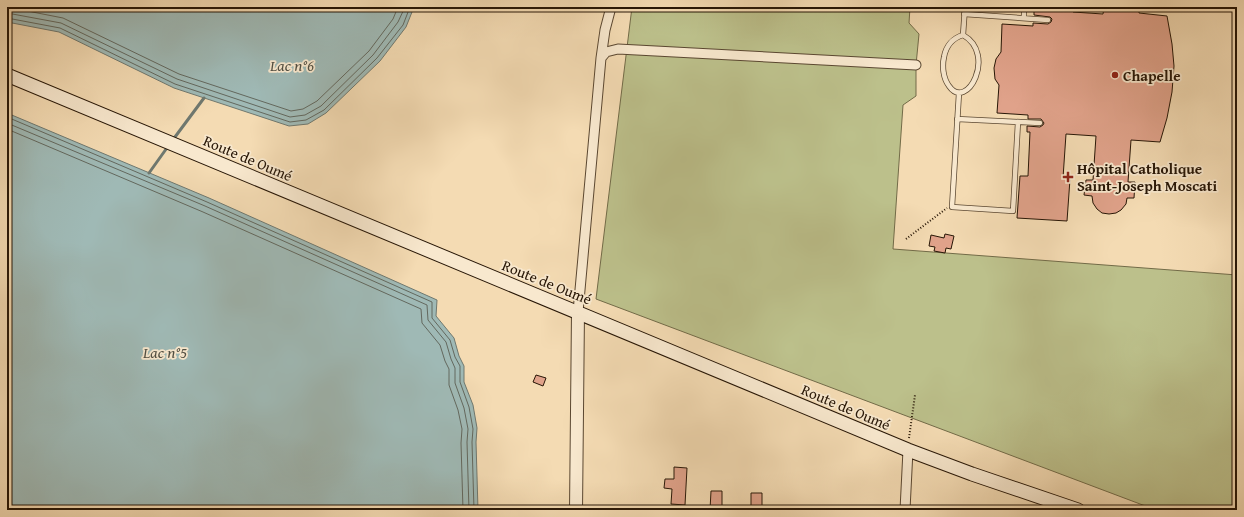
<svg xmlns="http://www.w3.org/2000/svg" width="1244" height="517" font-family="'Gentium Book Plus',serif">
  <rect width="100%" height="100%" fill="#f4dbb3"/>
  <filter id="stains"><feTurbulence type="fractalNoise" baseFrequency=".005" numOctaves="4"/><feColorMatrix values="0 0 0 0 .2 0 0 0 0 .09 0 0 0 0 .02 0 0 0 .5 -.17"/></filter>
  <radialGradient id="worn" r=".72"><stop offset=".6" stop-color="#630" stop-opacity="0"/><stop offset="1" stop-color="#630" stop-opacity=".3"/></radialGradient>
  <path fill="#bcc08b" stroke="#726b48" d="M632,7h278l-1,16 10,11 -3,31v31l-13,9 -10,144 344,26v235h-81l-560,-211z"/>
  <path fill="#9fb9b5" stroke="#6f786f" d="M7,7h407l-8,20 -26,34 -54,52 -18,11 -19,2 -115,-38 -115,-56 -52,-10z
    M7,113l202,85 228,102 -1,16 18,22 5,18 5,10v16l9,23 4,23 -1,14 2,68h-471z"/>
  <g fill="none" stroke-linecap="round" stroke-linejoin="round">
    <path stroke="#63685e" stroke-width="1" d="M7,7l56,11 116,56 112,37 12,-2 14,-8 52,-50 24,-32 5,-12
      M7,13l54,10 116,56 113,38 15,-2 16,-9 52,-51 25,-33 7,-15
      M7,18l53,10 115,56 115,38 16,-2 18,-10 53,-52 26,-33 7,-18
      M7,117l200,85 225,100v16l18,22 5,17 5,9v16l9,25 4,22 -1,13 2,68
      M7,123l198,83 222,99 1,15 18,22 5,17 4,9v15l9,25 4,21 -1,13 2,68
      M7,129l196,83 218,97 1,14 18,22 5,16 4,8v16l9,25 4,19 -1,14 2,67"/>
    <path stroke="#6f786f" stroke-width="3" d="M172,141l32,-43
      M149,173l20,-28"/>
  </g>
  <path fill="#e0a28a" stroke="#271606" d="M1038,7h35v5l30,2 1,-7h35v6l28,3 5,28 2,22 -2,26 -5,26 -7,24 -29,-2 -3,42h7l-1,16h-7l-1,6 -5,6 -5,3 -7,1 -7,-1 -5,-4 -4,-6 -1,-7 -8,-1 2,-15h7l3,-44 -30,-2 -3,44 7,1 -3,42 -50,-3 3,-42h8l2,-44h-3v-6l13,1 3,-2 1,-2 -3,-4h-13v-4l-31,-2 2,-28 -4,-6 -1,-11 2,-9 5,-7 1,-28 31,2v-3l15,1 3,-2 1,-3 -2,-2 -16,-2v-5h4z
    M945,234l9,2 -3,13 -5,-1 -1,5 -11,-2 1,-4 -6,-1 2,-11 13,3z
    M536,375l10,3 -3,8 -10,-4z
    M674,467l13,1 -2,37 -14,-1 1,-15 -8,-1 1,-9h9z
    M711,491h11v19h-12z
    M751,493h11v17h-11z"/>
  <g fill="none" stroke-linecap="round" stroke-linejoin="round">
    <defs>
      <path id="service" d="M964,14l84,6
        M1024,18v-11
        M963,35c34,19 4,77 -14,51 -6,-8 -7,-20 -5,-29 2,-11 9,-19 19,-22z
        M963,35l2,-28
        M959,93l-7,114 61,4 5,-89
        M957,119l83,4"/>
      <path id="minor" d="M601,58l4,-28 6,-23
        M578,312l23,-254 5,-6 12,-3 298,16
        M905,510l3,-60"/>
      <path id="tertiary" d="M576,510l2,-198"/>
      <path id="secondary" d="M7,75l901,375 64,24 106,36"/>
    </defs>
    <use href="#service" stroke="#5a4731" stroke-width="6"/>
    <use href="#minor" stroke="#5a4731" stroke-width="11"/>
    <use href="#tertiary" stroke="#5a4731" stroke-width="14"/>
    <use href="#secondary" stroke="#271606" stroke-width="15"/>
    <path stroke="#271606" stroke-width="2" stroke-dasharray="1 2" stroke-linecap="butt" d="M906,239l41,-31
      M909,438l6,-43"/>
    <use href="#service" stroke="#f8e8ce" stroke-width="4.5"/>
    <use href="#minor" stroke="#f8e8ce" stroke-width="9"/>
    <use href="#tertiary" stroke="#f8e8ce" stroke-width="12"/>
    <use href="#secondary" stroke="#f8e8ce" stroke-width="13"/>
  </g>
  <g fill="#8f2418" stroke="#f8e8ce" stroke-width="1.5">
    <circle cx="1115" cy="75" r="4"/>
    <path d="M1066 171h4v4h4v4h-4v4h-4v-4h-4v-4h4z"/>
  </g>
  <g text-anchor="middle" dominant-baseline="central" stroke-width="3.5" stroke-linejoin="round" paint-order="stroke">
    <g font-size="15" font-weight="bold" fill="#271606" stroke="#f8e8ce" text-anchor="start">
      <text x="1123" y="75">Chapelle</text>
      <text x="1077" y="168">Hôpital Catholique<tspan x="1077" dy="17">Saint-Joseph Moscati</tspan></text>
    </g>
    <g font-size="15" fill="#271606" stroke="#f8e8ce">
      <text transform="translate(248 158) rotate(23)">Route de Oumé</text>
      <text transform="translate(547 282) rotate(22)">Route de Oumé</text>
      <text transform="translate(846 407) rotate(23)">Route de Oumé</text>
    </g>
    <g font-size="16" font-style="italic" fill="#514f43" stroke="#f8e8ce">
      <text x="292" y="65">Lac n°6</text>
      <text x="165" y="352">Lac n°5</text>
    </g>
  </g>
  <rect width="1244" height="517" fill="none" stroke="#f4dbb3" stroke-width="24"/>
  <rect x="8" y="8" width="1228" height="501" fill="none" stroke="#271606" stroke-width="2"/>
  <rect x="12" y="12" width="1220" height="493" fill="none" stroke="#271606"/>
  <rect width="100%" height="100%" filter="url(#stains)"/>
  <rect width="100%" height="100%" fill="url(#worn)"/>
</svg>
